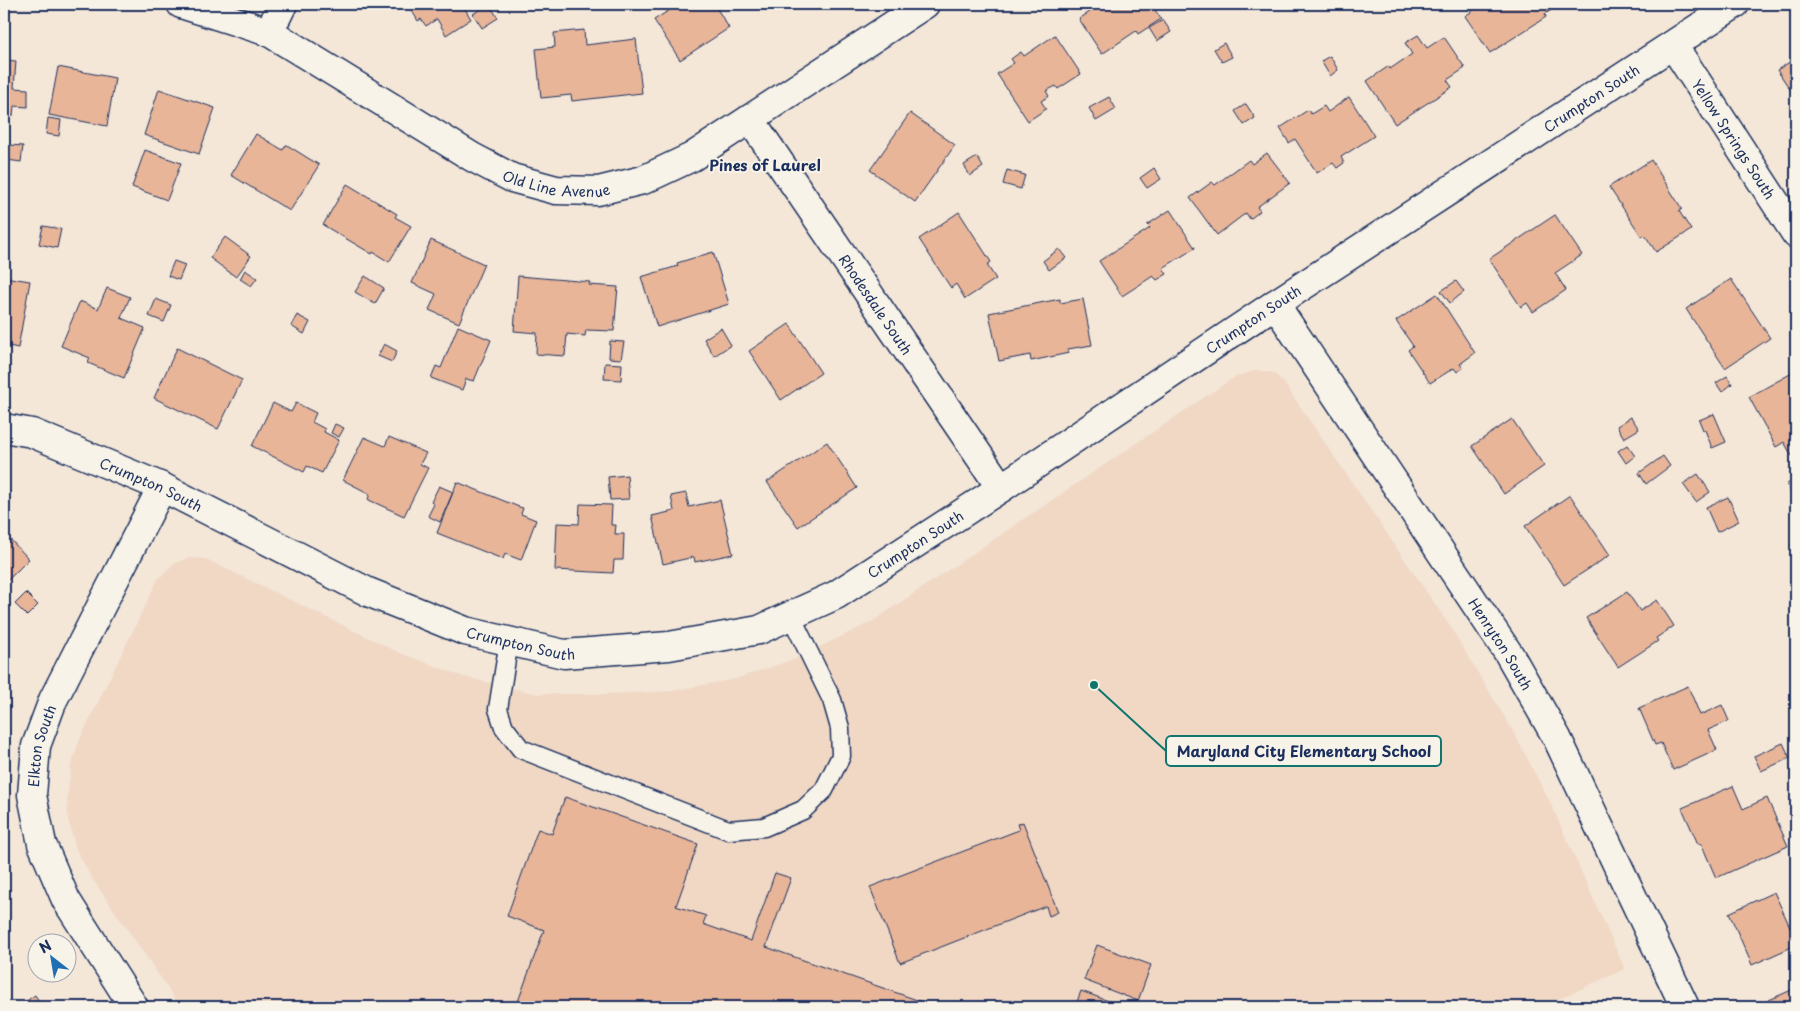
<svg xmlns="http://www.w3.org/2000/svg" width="1800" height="1011" font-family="'Playpen Sans',sans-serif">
  <rect width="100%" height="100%" fill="#f4e7d8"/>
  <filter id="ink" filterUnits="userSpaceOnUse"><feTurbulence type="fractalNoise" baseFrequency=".02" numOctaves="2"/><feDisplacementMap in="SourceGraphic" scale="10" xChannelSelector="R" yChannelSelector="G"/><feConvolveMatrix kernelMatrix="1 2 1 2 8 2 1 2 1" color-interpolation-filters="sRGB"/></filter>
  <g filter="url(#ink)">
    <path fill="#f0d8c5" d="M1256,370l18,3 10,10 166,243 64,107 35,67 76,169 -83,38h-1363l-14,-23 -74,-107 -15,-28 -8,-30 -1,-21 4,-32 8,-25 79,-162 15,-15 15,-6 18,1 192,93 66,25 74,17h67l66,-3 64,-12 60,-20 78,-38 360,-243z"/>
    <path fill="#e8b599" stroke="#1b2f5e" d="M408,4h54l9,15 -25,16 -9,-16 -11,7 -5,-7 -3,2z
      M489,4l9,14 -16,10 -9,-14z
      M679,4h35l15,24 -49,32 -26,-40z
      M1102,4h49l10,15 -23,15 -2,-3 -34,23 -23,-35z
      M1483,4h78l-16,10 1,3 -56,36 -25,-37z
      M1163,20l8,12 -14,9 -8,-13z
      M584,30l1,15 51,-6 6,54 -70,8 -1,-6 -30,3 -5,-49 19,-2 -1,-14z
      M1055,35l26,39 -23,15 -2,-3 -10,5 3,5 -8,5 5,8 -18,12 -31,-47 17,-11 -3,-4 4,-3 6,-4 3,4z
      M1418,35l9,13 17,-11 21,31 -18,12 5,7 -57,37 -28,-43 22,-15 1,3 22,-15 -7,-11z
      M1224,43l8,14 -10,5 -8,-13z
      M1330,56l8,14 -8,6 -9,-15z
      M1796,58v40l-19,-28z
      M4,60l12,1 -2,27 14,1v18l-14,-1 -1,10 -9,-1z
      M58,67l57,11 -8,48 -58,-11z
      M159,89l56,19 -16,46 -55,-19z
      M1109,97l7,12 -20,12 -7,-13z
      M1349,97l25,39 -33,21 3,6 -7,5 -4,-5 -16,10 -22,-34 -6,4 -9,-15 28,-18 3,4 13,-8 4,6z
      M1246,104l9,14 -11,7 -9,-14z
      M910,113l45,32 -40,57 -45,-32z
      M48,118l13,2 -2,16 -13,-2z
      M256,134l27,16 3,-5h1l32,20 -29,46 -59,-36z
      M9,145l14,1 -2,16 -14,-2z
      M145,150l36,13 -14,37 -35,-13z
      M1267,153l23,30 -33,24 3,4 -10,8 -4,-6 -29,22 -27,-37 22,-16 3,3 34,-25 3,4z
      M977,157l6,10 -13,9 -6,-11z
      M1651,160l31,49 -3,2 12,19 -35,22 -11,-17 -3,2 -33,-50z
      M1154,168l7,11 -14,9 -7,-10z
      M1007,170l18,5 -4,14 -18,-5z
      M347,184l50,30 -2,3 16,9 -22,36 -16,-10 -1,2 -49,-29z
      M1170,210l25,38 -32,20 4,6 -10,6 -4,-4 -31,20 -23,-35 51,-33 -3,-3z
      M959,212l32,50 -4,3 9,14 -31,20 -9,-15 -5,4 -32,-49z
      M1555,215l27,40 -27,18 11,17 -33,22 -6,-9 -6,4 -32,-48z
      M43,226l18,3 -4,19 -18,-4z
      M225,237l26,19 -15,21 -26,-19z
      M431,240l53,24 -25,59 -30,-13 7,-16 -24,-11z
      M1059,249l7,9 -17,12 -6,-9z
      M713,252l16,52 -72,23 -16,-50 37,-11 -1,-3z
      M174,261l11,4 -6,15 -11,-4z
      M245,270l12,8 -6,8 -11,-7z
      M365,276l19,12 -9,16 -20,-12z
      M518,276l72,6 -1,3 29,2 -4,44 -28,-1 -1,6 -18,-2 -2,22 -29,-2 1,-21 -23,-2z
      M4,277l26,4 -12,67 -14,-3z
      M1731,279l39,59 -45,30 -39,-59z
      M1456,281l8,11 -14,11 -9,-12z
      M107,288l23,9 -9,21 24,10 -21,50 -36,-15 2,-5 -29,-12 19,-45 18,8z
      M1437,294l38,59 -15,11 3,4 -6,4 -3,-4 -24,15 -22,-33 5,-4 -17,-25z
      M156,299l15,6 -7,17 -15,-6z
      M1060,299v4l23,-4 9,46 -24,4 1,4 -38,8 -1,-6 -31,6 -10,-48z
      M297,315l13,7 -6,12 -13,-8z
      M789,324l32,49 -40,27 -32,-49z
      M458,326l33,14 -17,41 -8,-2 -4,11 -31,-12 5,-12 5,2z
      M721,328l10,17 -17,11 -10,-17z
      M610,341l14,1 -3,17 -12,-1z
      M384,344l13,7 -5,11 -14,-6z
      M177,348l65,32 -24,49 -64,-31z
      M605,363l17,1 -1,16 -17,-1z
      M1792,373l4,8v73l-4,2 -8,-14 -8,5 -27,-50z
      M1727,376l5,8 -10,8 -6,-9z
      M273,403l18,9 5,-9 20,10 -4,9 13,7 -1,3 15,8 -17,33 -15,-7 -3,6 -52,-26z
      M1714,414l12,28 -14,6 -7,-18h-2l-4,-10z
      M1631,417l8,12 -15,9 -7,-12z
      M1512,419l32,47 -40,28 -32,-48z
      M335,424l9,4 -5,9 -8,-4z
      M364,437l21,9 4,-9 37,16 -6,11 8,4 -24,48 -35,-16 -1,-1 2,-5 -27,-14z
      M827,442l30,46 -59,39 -31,-45z
      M1627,445l8,11 -9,7 -8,-12z
      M1663,456l7,10 -24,18 -7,-11z
      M1698,474l12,18 -14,10 -13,-18z
      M627,475l2,24 -19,1 -2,-23z
      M1796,480v24l-9,-20z
      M457,482l62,25 4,1 -2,6 15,6 -15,40 -16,-6 -2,5 -3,-1 -63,-25z
      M439,486l14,6 -13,30 -12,-6 6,-12 -3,-2z
      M686,493l3,14 31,-7 13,54 -38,8 -1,-5 -31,7 -11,-48 22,-5 -3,-15z
      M1570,495l40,60 -46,30 -39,-59z
      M1728,497l11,24 -22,11 -11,-25z
      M580,504l32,1 -1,20h5l-1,9h9l-1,26h-9l-1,13 -58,-3 2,-47 22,1z
      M4,533l25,26 -25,25z
      M1627,592l13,19 17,-11 17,26 -18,12 2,3 -3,2 -37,24 -32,-49z
      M26,593l12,12 -11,11 -12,-12z
      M1688,686l12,29 22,-10 7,16 -21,9 9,20 -44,20 -12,-27 -6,2 -16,-37z
      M1783,743l7,15 -29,13 -7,-15z
      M1733,786l10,23 24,-11 21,48 -72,32 -15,-35 -3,1 -16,-36z
      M565,797l133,47 -22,62 30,10 -3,8 48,17 24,-68 16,5 -25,69 171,60h-421l28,-77 -37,-14 31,-87 14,5z
      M1023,822l35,90 -9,4 -3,-10 -146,57 -30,-76 149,-57 -2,-6z
      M1774,892l22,48v5l-44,20 -23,-52z
      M1097,945l54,20 -13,36 -54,-21z
      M1796,988v19h-23l-4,-7z
      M1081,991l44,16h-50z
      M35,995l8,12h-25z"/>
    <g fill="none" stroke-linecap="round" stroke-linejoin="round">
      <defs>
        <path id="lane" d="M509,641l-11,68 6,18 17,22 207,81 36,-3 39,-17 21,-20 17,-34 -1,-28 -8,-28 -41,-84"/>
        <g id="street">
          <path id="s1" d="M181,4l88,28 203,125 40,21 44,12 42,1 45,-11 49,-23 233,-153"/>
          <path d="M269,32l14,-28"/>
          <path id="s2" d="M1673,45l123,189"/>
          <path id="s3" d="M750,119l251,369"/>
          <path id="s4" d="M1275,304l234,350 48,84 128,269"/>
          <path id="s5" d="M4,428l28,5 130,54 206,105 97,39 99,23 105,-8 90,-16 77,-35 165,-107 274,-184 460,-300"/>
          <path id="s6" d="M134,1007l-68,-107 -24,-56 -10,-49 4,-49 17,-46 109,-213"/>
        </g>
      </defs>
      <use href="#lane" stroke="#1b2f5e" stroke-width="21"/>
      <use href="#street" stroke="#1b2f5e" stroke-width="31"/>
      <use href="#lane" stroke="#f7f3e8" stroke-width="18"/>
      <use href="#street" stroke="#f7f3e8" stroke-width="28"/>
    </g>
  </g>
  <g text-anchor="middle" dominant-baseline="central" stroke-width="4" stroke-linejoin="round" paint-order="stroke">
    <g font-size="14" fill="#1b2f5e" stroke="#f7f3e8">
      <text stroke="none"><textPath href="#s5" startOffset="1792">Crumpton South</textPath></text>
      <text stroke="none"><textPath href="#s2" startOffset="112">Yellow Springs South</textPath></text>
      <text stroke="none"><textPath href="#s1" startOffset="421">Old Line Avenue</textPath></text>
      <text stroke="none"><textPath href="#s3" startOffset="224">Rhodesdale South</textPath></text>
      <text stroke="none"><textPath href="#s5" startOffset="1388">Crumpton South</textPath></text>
      <text stroke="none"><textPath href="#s5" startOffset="158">Crumpton South</textPath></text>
      <text stroke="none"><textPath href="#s5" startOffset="982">Crumpton South</textPath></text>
      <text stroke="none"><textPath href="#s5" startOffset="562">Crumpton South</textPath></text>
      <text stroke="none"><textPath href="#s4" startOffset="408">Henryton South</textPath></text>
      <text stroke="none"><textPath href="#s6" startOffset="288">Elkton South</textPath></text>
    </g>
    <g font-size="15" font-weight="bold" fill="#1b2f5e" stroke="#f7f3e8">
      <text x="765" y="164">Pines of Laurel</text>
    </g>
  </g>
  <path fill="none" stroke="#0f766e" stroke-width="2" d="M1094 685L1166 751"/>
  <circle fill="#0f766e" stroke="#f7f3e8" stroke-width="2" cx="1094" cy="685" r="5"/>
  <rect fill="#f7f3e8" stroke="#0f766e" stroke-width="2" x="1166" y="736" width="275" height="30" rx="5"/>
  <g font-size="15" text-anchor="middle" font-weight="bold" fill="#1b2f5e">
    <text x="1304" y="757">Maryland City Elementary School</text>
  </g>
  <rect width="1800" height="1011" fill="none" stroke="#f7f3e8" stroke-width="20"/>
  <rect x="10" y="10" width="1780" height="991" fill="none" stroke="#1b2f5e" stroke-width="2" filter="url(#ink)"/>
  <g transform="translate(52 958) rotate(329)"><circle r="24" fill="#f7f3e8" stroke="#9fa5b1"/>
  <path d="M0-4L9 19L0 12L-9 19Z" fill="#1f6fb2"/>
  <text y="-8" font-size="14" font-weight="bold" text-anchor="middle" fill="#1b2f5e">N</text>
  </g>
</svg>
